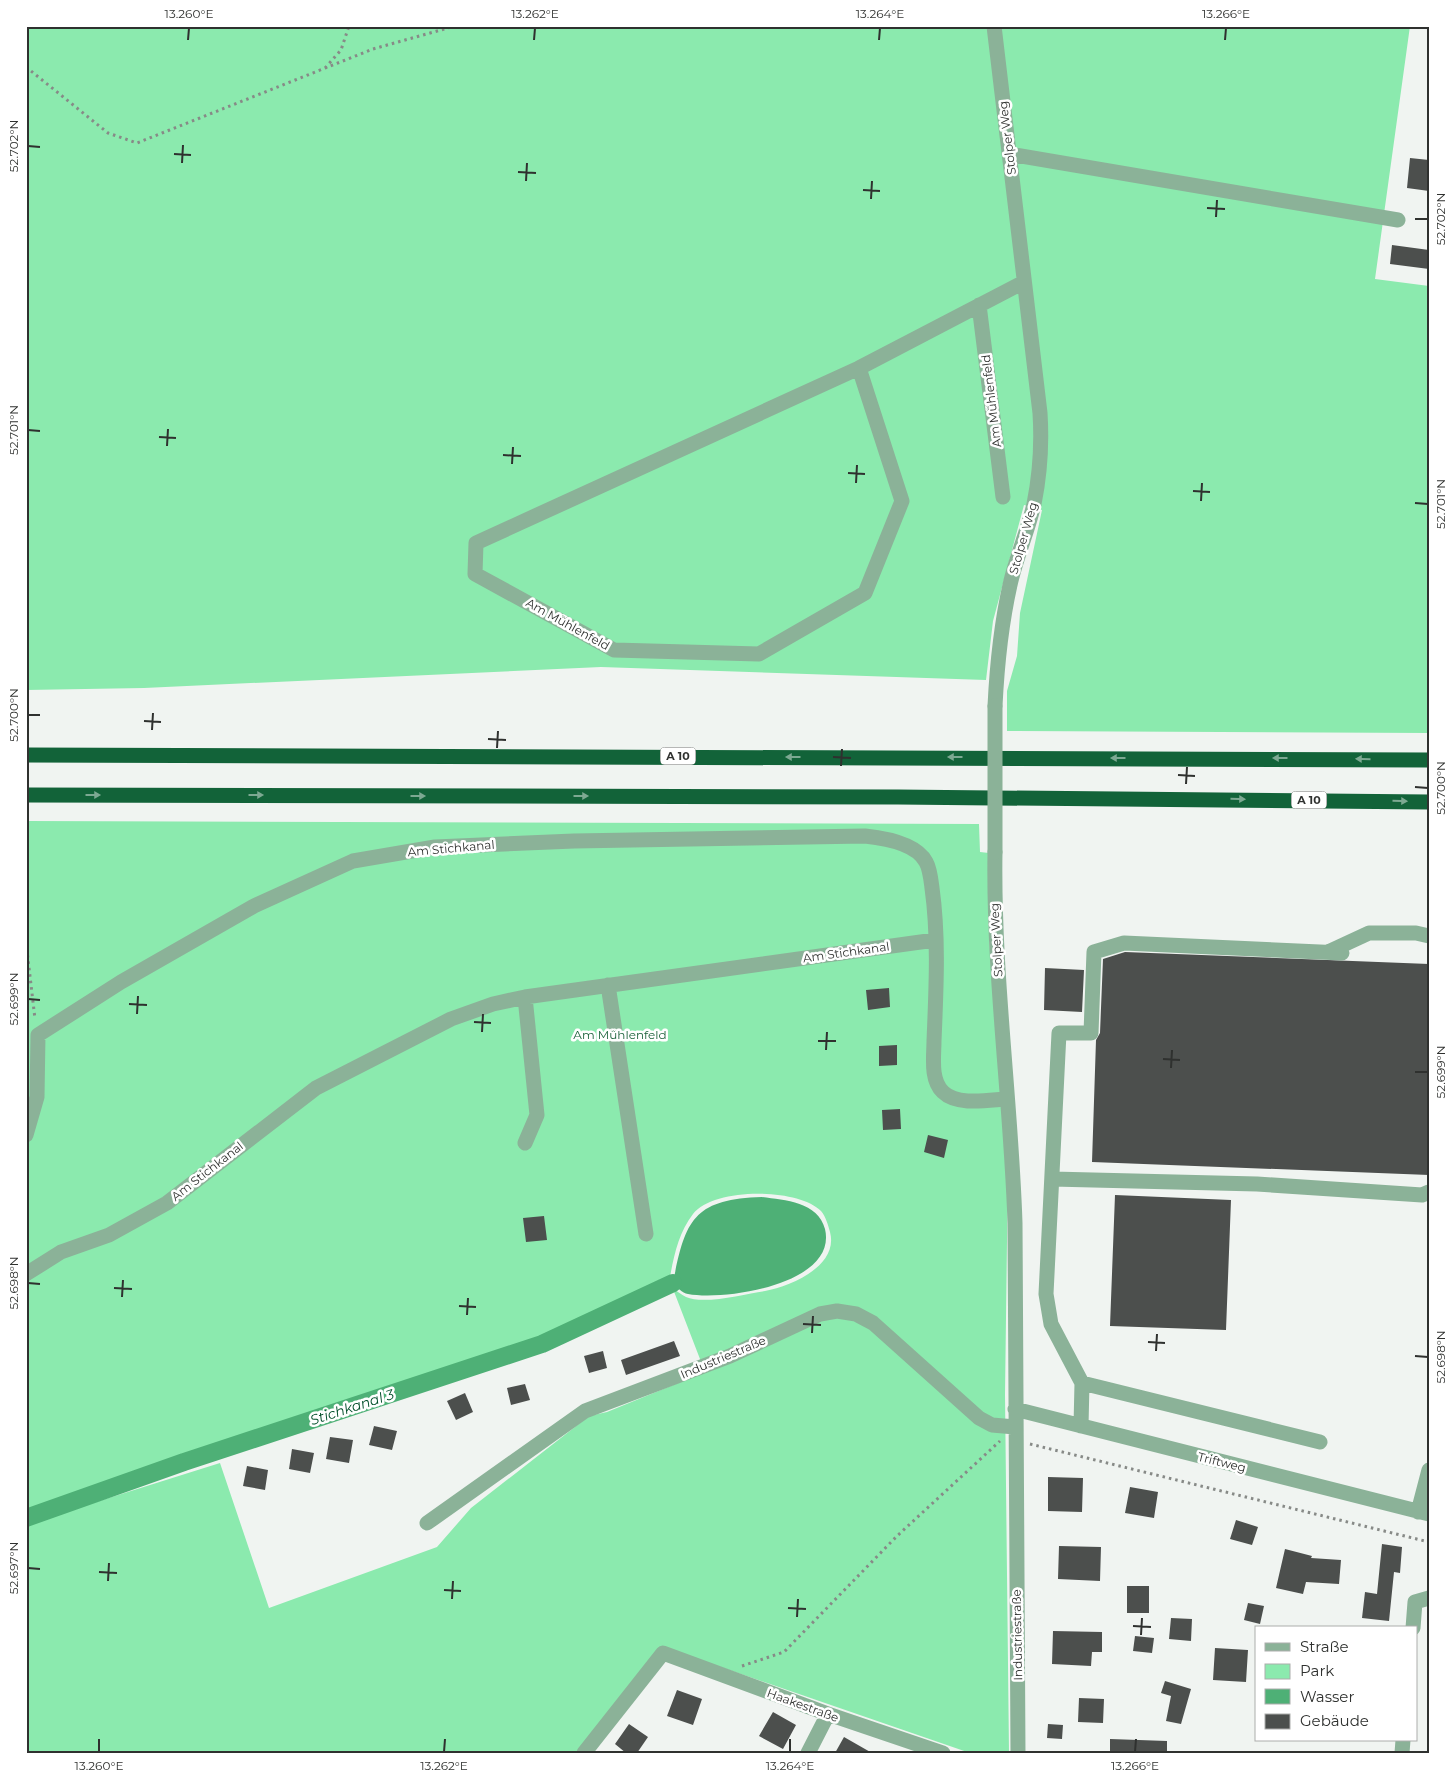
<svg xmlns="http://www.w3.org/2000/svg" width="1455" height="1779" font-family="Montserrat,sans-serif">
  <rect width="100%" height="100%" fill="#f0f4f1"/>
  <path fill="#8beaae" d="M26,26h1384l-35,253 54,7v447l-422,-2v-40l10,-35 3,-43 22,-103 -18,-5 -31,116 -7,59 -385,-13 -457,21 -118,2z
    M26,821l953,3 1,28 9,1 -1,64 3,50 17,198 -3,230 4,358h-39l-261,-90 -54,-7 -79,97h-550v-229l194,-61 49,145 168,-61 34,-39 118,-92 18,-4 98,-40 -32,-83c4,2 9,6 13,8 18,8 59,-3 79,-6 26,-5 74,-25 65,-59 -2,-7 -4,-15 -9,-21 -23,-23 -107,-24 -128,3 -14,18 -19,41 -23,63l-128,61 -359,118 -157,55z"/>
  <path fill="#4eb076" d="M762,1197c23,3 56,5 63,32 13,55 -100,72 -137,65 -6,-1 -11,-7 -15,-11 12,-62 20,-84 89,-86z"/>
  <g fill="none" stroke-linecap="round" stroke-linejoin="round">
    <path stroke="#4eb076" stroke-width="18" d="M26,1518l158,-56 358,-118 131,-61"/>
  </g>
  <path fill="#4c4f4d" d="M1410,158l19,2v31l-22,-3z
    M1392,245l37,5v19l-39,-5z
    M1125,952l304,12v211l-337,-13 4,-122 4,-7 3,-74z
    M1045,968l39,2 -2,42 -38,-2z
    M889,988l1,19 -22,3 -2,-20z
    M897,1045v20l-18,1v-20z
    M900,1109l1,20 -18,1 -1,-20z
    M928,1135l20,5 -4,18 -20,-6z
    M1115,1195l116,5 -5,130 -116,-4z
    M544,1216l3,24 -21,2 -3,-24z
    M674,1341l6,15 -54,19 -5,-15z
    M603,1351l4,17 -18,5 -5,-17z
    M525,1384l5,16 -19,5 -4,-17z
    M465,1393l8,19 -17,8 -9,-19z
    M374,1426l23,5 -5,19 -23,-5z
    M330,1437l23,3 -4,23 -23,-4z
    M292,1449l22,4 -4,20 -21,-4z
    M247,1466l21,4 -3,20 -22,-4z
    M1048,1477l35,1 -1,34 -34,-1z
    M1130,1487l28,5 -4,26 -29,-5z
    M1236,1520l22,7 -6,18 -22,-6z
    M1382,1544l20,3 -2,26 -6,-1 -5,49 -27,-3 3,-26 12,2z
    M1059,1546l42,1 -1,34 -42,-2z
    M1285,1549l27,7 -1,2 30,2 -2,24 -33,-2 -3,12 -27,-6z
    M1127,1586h22v27h-22z
    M1248,1603l16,3 -4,18 -16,-4z
    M1171,1618l21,1 -1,22 -22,-2z
    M1053,1631l49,1v20h-10l-1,14 -39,-2z
    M1135,1636l19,2 -2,15 -19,-2z
    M1215,1648l33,2 -2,32 -33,-2z
    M1165,1681l26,8 -10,35 -15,-3 5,-25 -10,-3z
    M677,1690l25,9 -9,26 -26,-9z
    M1079,1698l25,1 -1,24 -25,-1z
    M773,1712l23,13 -13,24 -24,-13z
    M629,1724l19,13 -11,16h-11l-11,-9z
    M1048,1724l15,1 -1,14 -15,-1z
    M844,1737l28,16h-37z
    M1110,1739l57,2v12h-57z"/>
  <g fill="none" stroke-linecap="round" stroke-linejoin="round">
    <path stroke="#878a87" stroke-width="3" stroke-dasharray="2.5 4" stroke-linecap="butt" d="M26,67l82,66 29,10 236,-94 82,-23
      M325,68l16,-18 8,-24
      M26,942l9,77
      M1030,1444l399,98
      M742,1666l42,-14 113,-116 103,-95"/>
    <path stroke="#8bb298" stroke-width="15" d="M994,26l46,387c2,31 0,61 -6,91 -6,27 -18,53 -24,81 -9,40 -13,80 -15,121
      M1009,154l389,66
      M979,305l24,192
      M859,368l-383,175 -1,31 139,76 145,4 106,-61 37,-92 -43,-133 165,-86
      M995,852c-2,124 16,247 20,371l3,530
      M1328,952l41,-19h47l13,3
      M608,985l38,249
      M525,997l12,118 -12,28
      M26,1135l11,-38 1,-62 83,-53 133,-76 99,-45 82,-14 139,-6 291,-5c19,2 51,7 61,26 4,7 5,18 6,26 7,50 4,103 2,153 0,15 -4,39 9,51 14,14 46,8 63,7
      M1052,1179l205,5 165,11 7,-3
      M26,1274l35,-22 48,-17 58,-32 149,-115 135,-69 42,-15 32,-7 410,-57
      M1082,1383l238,59
      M1015,1409l414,105
      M1081,1426l1,-43 -31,-59 -5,-30 13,-261h32l3,-81 30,-9 218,10
      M1418,1512l11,-42
      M427,1523l158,-112 145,-55 90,-42 17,-3 19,3 17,9 106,95 13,7 23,2
      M1413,1628l2,-26 14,-4
      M584,1753l79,-100 165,61 115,39
      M808,1753l20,-39
      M1402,1753l1,-13"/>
    <path stroke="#126339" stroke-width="15" d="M26,755l1403,5
      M26,795l872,2 531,5"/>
    <path stroke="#8bb298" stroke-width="15" d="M995,852v-146"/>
  </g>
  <defs><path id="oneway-solid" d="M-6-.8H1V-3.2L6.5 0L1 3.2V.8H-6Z" transform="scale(1.25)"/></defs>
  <g fill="#7da992">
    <use href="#oneway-solid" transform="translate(793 757) rotate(-180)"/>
    <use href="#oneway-solid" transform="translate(955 757) rotate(-180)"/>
    <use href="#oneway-solid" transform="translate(1118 758) rotate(-180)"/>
    <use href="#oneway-solid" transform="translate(1280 758) rotate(-180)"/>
    <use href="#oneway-solid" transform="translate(1363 759) rotate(-179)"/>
    <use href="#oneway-solid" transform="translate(93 795)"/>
    <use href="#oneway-solid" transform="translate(256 795)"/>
    <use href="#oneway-solid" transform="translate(418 796)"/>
    <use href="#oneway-solid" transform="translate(581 796)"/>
    <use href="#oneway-solid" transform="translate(1238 799) rotate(1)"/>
    <use href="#oneway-solid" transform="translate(1400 801) rotate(1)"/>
  </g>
  <path fill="none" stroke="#2f312f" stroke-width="2" d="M188,40l1,-12M534,40l1,-12M879,40l1,-12M1225,40l1,-12M28,146l12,1M174,154l17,1M182,163l1,-18M518,172l18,1M526,181l1,-18M863,190l17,1M871,199l1,-18M1207,208l18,1M1216,217l1,-17M1415,219h13M28,430l12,1M159,437l17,1M167,446l1,-17M503,455l18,1M512,464l1,-17M848,473l17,1M856,483l1,-18M1193,491l17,1M1201,501l1,-18M1415,503l13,1M28,715h12M144,721l17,1M152,730l1,-17M488,739l18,1M497,748l1,-17M833,757l18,1M841,766l1,-17M1178,775l17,1M1186,784l1,-17M1415,787l13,1M28,999l12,1M129,1004l18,1M137,1014l1,-18M474,1022l17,1M482,1032l1,-18M818,1041h18M826,1050l1,-18M1163,1059l17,1M1171,1068l1,-18M1415,1072h13M28,1283l12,1M114,1288l18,1M122,1297l1,-17M459,1306l17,1M467,1315l1,-17M803,1324l18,1M812,1333l1,-17M1148,1342l17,1M1156,1351l1,-17M1415,1356l13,1M28,1568l12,1M99,1572l18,1M108,1581l1,-18M444,1590l17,1M452,1599l1,-18M788,1608l18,1M797,1617l1,-18M1133,1626l18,1M1141,1635l1,-17M99,1752v-13M444,1752l1,-13M790,1752v-13M1135,1752l1,-13"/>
  <g text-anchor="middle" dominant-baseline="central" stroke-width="5" stroke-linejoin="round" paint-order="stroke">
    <g fill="#fff" stroke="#6d6f6d" stroke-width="1">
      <rect x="660.5" y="747.5" width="35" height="17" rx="4"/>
      <rect x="1291.5" y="791.5" width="35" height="17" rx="4"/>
    </g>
    <g font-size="11" font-weight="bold" fill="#2f312f">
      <text x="678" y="756">A 10</text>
      <text x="1309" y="800">A 10</text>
    </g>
    <g font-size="12" fill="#2f312f" stroke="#fff">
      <text transform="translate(1007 138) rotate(-97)">Stolper Weg</text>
      <text transform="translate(991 401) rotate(-97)">Am Mühlenfeld</text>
      <text transform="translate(1023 538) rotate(-74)">Stolper Weg</text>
      <text transform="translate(568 624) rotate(29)">Am Mühlenfeld</text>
      <text transform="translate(451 848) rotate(-5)">Am Stichkanal</text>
      <text transform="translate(996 940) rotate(-93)">Stolper Weg</text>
      <text transform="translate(846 952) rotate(-8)">Am Stichkanal</text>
      <text transform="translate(207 1171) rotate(-38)">Am Stichkanal</text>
      <text transform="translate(723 1357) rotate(-23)">Industriestraße</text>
      <text transform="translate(1222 1462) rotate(14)">Triftweg</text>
      <text transform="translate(1017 1635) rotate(-91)">Industriestraße</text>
      <text transform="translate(803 1705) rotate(20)">Haakestraße</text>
    </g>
    <g font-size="12" fill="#1c623b" stroke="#fff">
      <text x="620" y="1034">Am Mühlenfeld</text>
    </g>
    <g font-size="14" font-style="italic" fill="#004e29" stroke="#fff">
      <text transform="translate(352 1407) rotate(-18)">Stichkanal 3</text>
    </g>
  </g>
  <rect width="1455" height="1779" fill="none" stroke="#ffffff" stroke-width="55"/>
  <rect x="1255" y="1626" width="162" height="115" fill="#ffffff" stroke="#acadac"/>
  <rect x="1265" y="1643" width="25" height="8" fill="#8bb298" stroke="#acadac"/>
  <text x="1300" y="1652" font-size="15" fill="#2f312f">Straße</text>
  <rect x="1265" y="1664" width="25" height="15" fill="#8beaae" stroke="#acadac"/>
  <text x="1300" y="1676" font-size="15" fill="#2f312f">Park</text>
  <rect x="1265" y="1689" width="25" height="15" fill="#4eb076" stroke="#acadac"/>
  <text x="1300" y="1702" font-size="15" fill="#2f312f">Wasser</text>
  <rect x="1265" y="1714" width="25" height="15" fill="#4c4f4d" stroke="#acadac"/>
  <text x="1300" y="1726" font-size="15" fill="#2f312f">Gebäude</text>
  <rect x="28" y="28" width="1400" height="1724" fill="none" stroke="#2f312f" stroke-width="2"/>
  <g font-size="12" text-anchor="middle" fill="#2f312f">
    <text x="189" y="18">13.260°E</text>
    <text x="535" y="18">13.262°E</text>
    <text x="880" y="18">13.264°E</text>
    <text x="1226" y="18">13.266°E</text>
    <text transform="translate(14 146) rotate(-90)" y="4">52.702°N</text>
    <text transform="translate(1441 219) rotate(-90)" y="4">52.702°N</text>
    <text transform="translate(14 430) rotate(-90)" y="4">52.701°N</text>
    <text transform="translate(1441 504) rotate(-90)" y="4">52.701°N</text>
    <text transform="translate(14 715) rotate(-90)" y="4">52.700°N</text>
    <text transform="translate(1441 788) rotate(-90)" y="4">52.700°N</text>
    <text transform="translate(14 999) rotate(-90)" y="4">52.699°N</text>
    <text transform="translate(1441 1072) rotate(-90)" y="4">52.699°N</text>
    <text transform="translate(14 1283) rotate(-90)" y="4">52.698°N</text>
    <text transform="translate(1441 1357) rotate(-90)" y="4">52.698°N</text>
    <text transform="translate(14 1568) rotate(-90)" y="4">52.697°N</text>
    <text x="99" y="1770">13.260°E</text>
    <text x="444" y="1770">13.262°E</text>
    <text x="790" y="1770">13.264°E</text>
    <text x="1135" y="1770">13.266°E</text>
  </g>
</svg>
